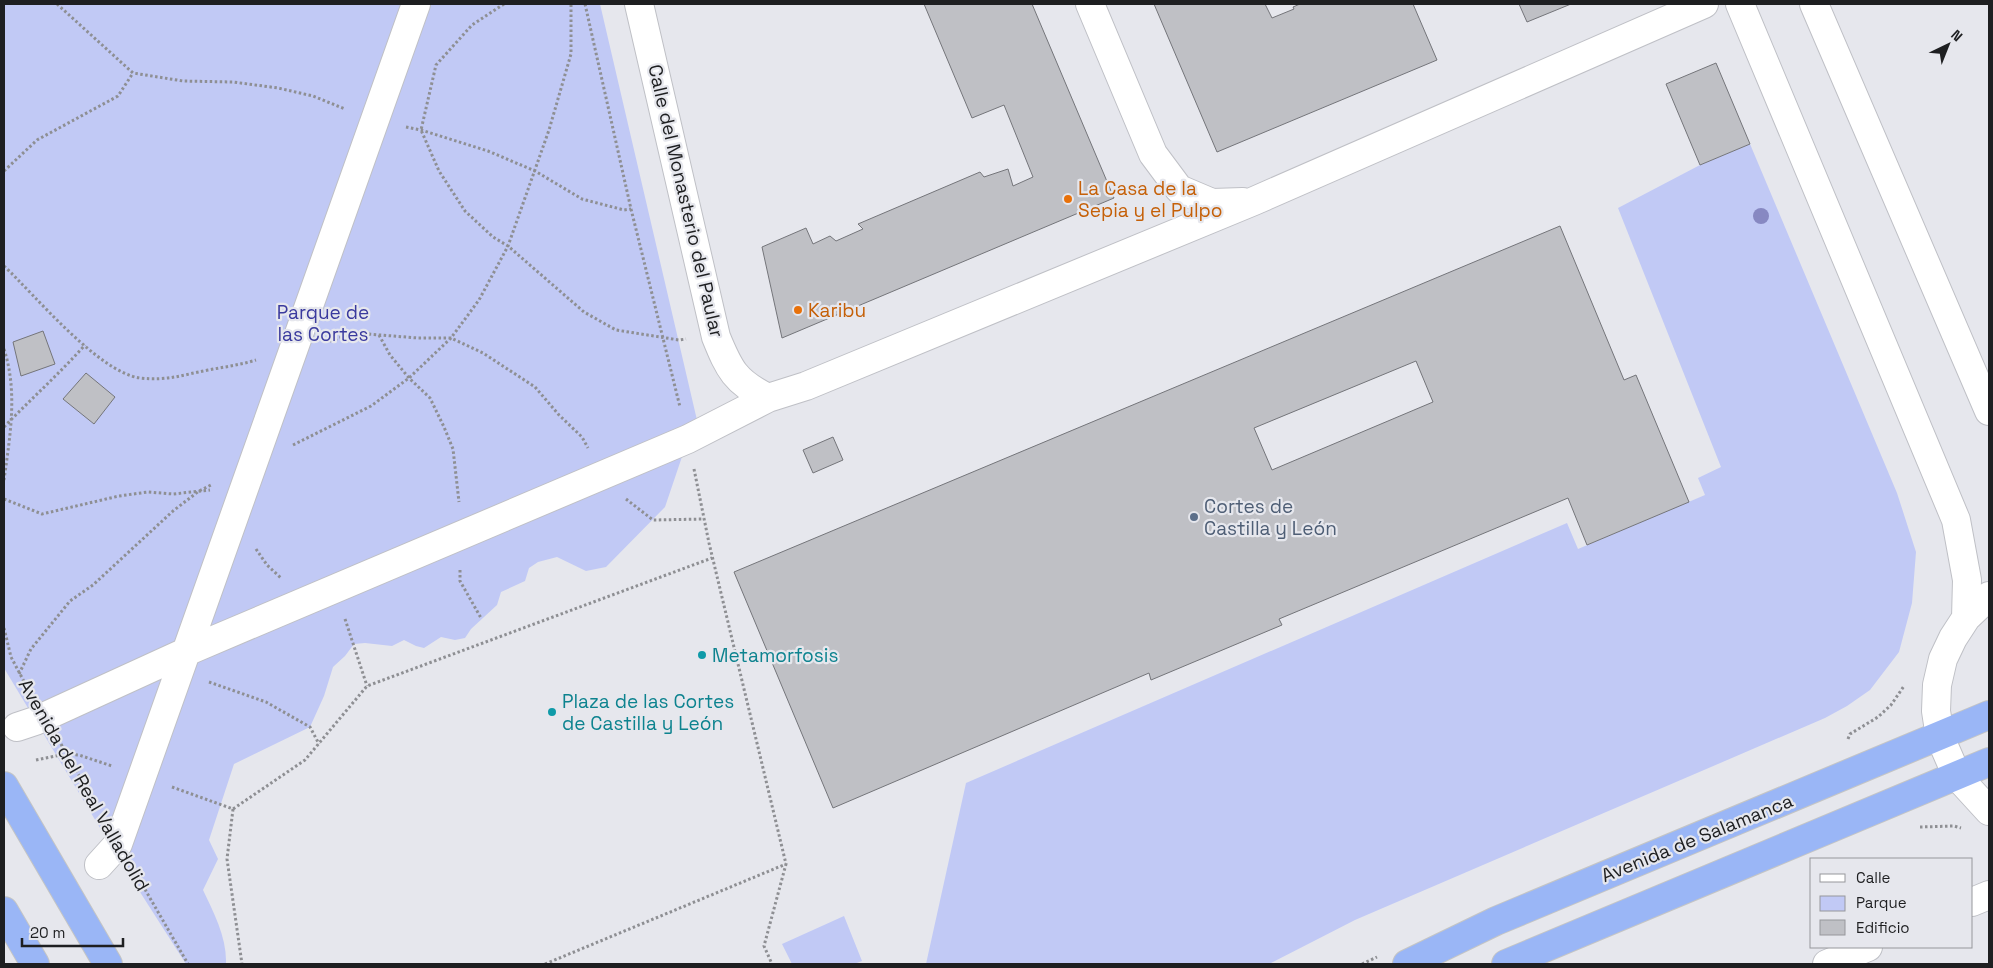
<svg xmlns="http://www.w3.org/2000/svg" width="1993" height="968" font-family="'Space Grotesk',sans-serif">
  <rect width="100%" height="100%" fill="#e6e7ed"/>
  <path fill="#c1c9f5" d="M4,4h596l100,429 -12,6 -23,68 -59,60 -20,4 -29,-14 -19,5 -9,6 -4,13 -24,11 -4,13 -26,24 -6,9 -10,2 -14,-3 -17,11 -8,-2 -12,-6 -12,6 -27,-3 -11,1 -9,12 -12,11 -9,29 -14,31 -76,37 -25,76 9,19 -15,31c11,23 24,48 23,74h-40l-71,-111 -111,-185z
    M1750,144l147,349 19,59 -4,51 -13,49 -29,38 -23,16 -22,12 -470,202 -86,44h-343l40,-181 601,-260 11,26 127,-54 -7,-17 23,-11 -103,-259 82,-43z
    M844,916l18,45 -8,3h-62l-10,-20z"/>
  <path fill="#bfc0c5" stroke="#74757a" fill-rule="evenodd" d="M924,4h108l82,194 -332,140 -20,-91 44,-19 7,16 17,-8 6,5 27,-12 -5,-5 122,-52 4,5 24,-8 5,17 20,-9 -29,-72 -32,13z
    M1154,4h111l7,14 22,-9 -1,-2 7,-3h113l24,56 -220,92z
    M1519,4h52l-44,18z
    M1716,63l34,81 -50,21 -34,-81z
    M1560,226l64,154 12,-5 53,127 -102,43 -19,-47 -289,121 3,6 -131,55 -2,-7 -316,135 -99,-236zM1416,361l17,41 -161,68 -18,-42z
    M43,331l12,33 -34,12 -8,-34z
    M86,373l29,24 -21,27 -31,-25z
    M833,437l10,23 -30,13 -10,-23z"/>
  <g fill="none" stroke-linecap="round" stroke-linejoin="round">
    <defs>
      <path id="street" d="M639,4l77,333c13,32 19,45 52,61l38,-12 448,-185 450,-197
        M1090,4l63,150 26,35 33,14 31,-1
        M1740,4l216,516 11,60 -1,38
        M1814,4l175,407
        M1989,596l-23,22 -13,20 -10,21 -6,26 -1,26 4,26 17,39 32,35
        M17,727l18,-6 153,-70 500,-212 80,-41
        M99,865l19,-21 298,-840
        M1972,902l17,-7
        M1827,964l41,-17"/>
      <path id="highway" d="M4,786l104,178
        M4,911l31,53
        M1407,964l89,-43 493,-206
        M1506,964l483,-202"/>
    </defs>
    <use href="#street" stroke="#bfc0c6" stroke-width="30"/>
    <use href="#highway" stroke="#c4c5c5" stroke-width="30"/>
    <path stroke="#8e8f93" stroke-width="3" stroke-dasharray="2.5 2.5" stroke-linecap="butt" d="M57,4l76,69 50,8 50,1 45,6 35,8 32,13
      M504,4l-32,21 -36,40 -15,65 18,41 26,40 28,26 15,9 76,66 32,18 63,10 7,-1
      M585,4l46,205 49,198
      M406,127l15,3 67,21 47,20 47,28 42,11 7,-1
      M4,171l33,-31 81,-44 15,-23
      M4,266c31,29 94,106 136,112 28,3 42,-3 68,-8 16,-3 32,-5 48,-10
      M379,335l11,20 19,23 21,20 14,29 9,22 6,53
      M330,341l25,-8 63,5h33l32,15 52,34 24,28 23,22 6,11
      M4,349c14,43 6,87 0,131
      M4,427c27,-28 55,-53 81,-82
      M293,445l78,-39 38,-28 42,-40 28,-38 29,-54 41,-116 22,-76v-50
      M694,469l15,74 77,321 -22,82 8,18
      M4,499l38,15 77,-18 29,-4 25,2 37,-4
      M626,499l27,21 51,-1
      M256,549l11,16 14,13
      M460,570v11l21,37
      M345,619l22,67
      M4,628l7,29 17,32
      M19,674l12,-25 39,-48 23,-16 80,-74 26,-20 12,-6
      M209,682l57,20 44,25 9,17
      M1848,739l2,-5 28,-17 13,-12 13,-19
      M61,744l37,64
      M36,760l30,-6 13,1 33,11
      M172,787l61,22 72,-49 62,-74 345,-128
      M233,809l-6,50 15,105
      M1920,827l34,-1 7,2
      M135,872l53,92
      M545,964l241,-100
      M1362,964l15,-7"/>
    <use href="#street" stroke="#fff" stroke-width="28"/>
    <use href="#highway" stroke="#9ab6f6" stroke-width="28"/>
  </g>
  <circle fill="#8788c2" cx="1761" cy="216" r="8"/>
  <g fill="#e8710a" stroke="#e6e7ed" stroke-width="2">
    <circle cx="1068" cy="199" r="5"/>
    <circle cx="798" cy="310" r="5"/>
  </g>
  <circle fill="#5c6f8a" stroke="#e6e7ed" stroke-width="2" cx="1194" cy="517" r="5"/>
  <g fill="#0f9aa8" stroke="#e6e7ed" stroke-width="2">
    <circle cx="702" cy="655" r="5"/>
    <circle cx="552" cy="712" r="5"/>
  </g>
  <g text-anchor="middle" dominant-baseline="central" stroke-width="4.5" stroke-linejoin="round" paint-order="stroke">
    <g font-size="19" fill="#c56008" stroke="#e6e7ed" text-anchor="start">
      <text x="1078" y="188">La Casa de la<tspan x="1078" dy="22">Sepia y el Pulpo</tspan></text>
      <text x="808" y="310">Karibu</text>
    </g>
    <g font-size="19" fill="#1e1f21" stroke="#e6e7ed">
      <text transform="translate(686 201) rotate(77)">Calle del Monasterio del Paular</text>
      <text transform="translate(84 785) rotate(60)">Avenida del Real Valladolid</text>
      <text transform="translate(1697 838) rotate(-22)">Avenida de Salamanca</text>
    </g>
    <g font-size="19" fill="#3a3a9e" stroke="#e6e7ed">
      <text x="323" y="312">Parque de<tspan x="323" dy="22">las Cortes</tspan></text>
    </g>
    <g font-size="19" fill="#4e5e75" stroke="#e6e7ed" text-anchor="start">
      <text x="1204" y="506">Cortes de<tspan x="1204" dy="22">Castilla y León</tspan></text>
    </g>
    <g font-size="19" fill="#0d838f" stroke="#e6e7ed" text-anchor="start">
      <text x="712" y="655">Metamorfosis</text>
      <text x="562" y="701">Plaza de las Cortes<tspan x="562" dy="22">de Castilla y León</tspan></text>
    </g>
  </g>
  <rect width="1993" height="968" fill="none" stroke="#1e1f21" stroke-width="10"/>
  <rect x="1810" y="858" width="162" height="90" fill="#e6e7ed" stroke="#96979b"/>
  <rect x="1820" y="874" width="25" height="8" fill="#ffffff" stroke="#96979b"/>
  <text x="1856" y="883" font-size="15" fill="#1e1f21">Calle</text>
  <rect x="1820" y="896" width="25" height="15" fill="#c1c9f5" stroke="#96979b"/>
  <text x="1856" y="908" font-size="15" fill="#1e1f21">Parque</text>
  <rect x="1820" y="920" width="25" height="15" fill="#bfc0c5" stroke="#96979b"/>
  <text x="1856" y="933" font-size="15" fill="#1e1f21">Edificio</text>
  <g transform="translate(1948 45) rotate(43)" stroke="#e6e7ed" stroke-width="4" paint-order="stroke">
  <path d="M0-4L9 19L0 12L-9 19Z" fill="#1e1f21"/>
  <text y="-8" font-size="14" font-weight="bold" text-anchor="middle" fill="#1e1f21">N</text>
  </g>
  <path d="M22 938v8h101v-8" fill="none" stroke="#1e1f21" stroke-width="2.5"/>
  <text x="30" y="938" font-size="15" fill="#1e1f21" stroke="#e6e7ed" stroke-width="4" paint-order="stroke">20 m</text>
</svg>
